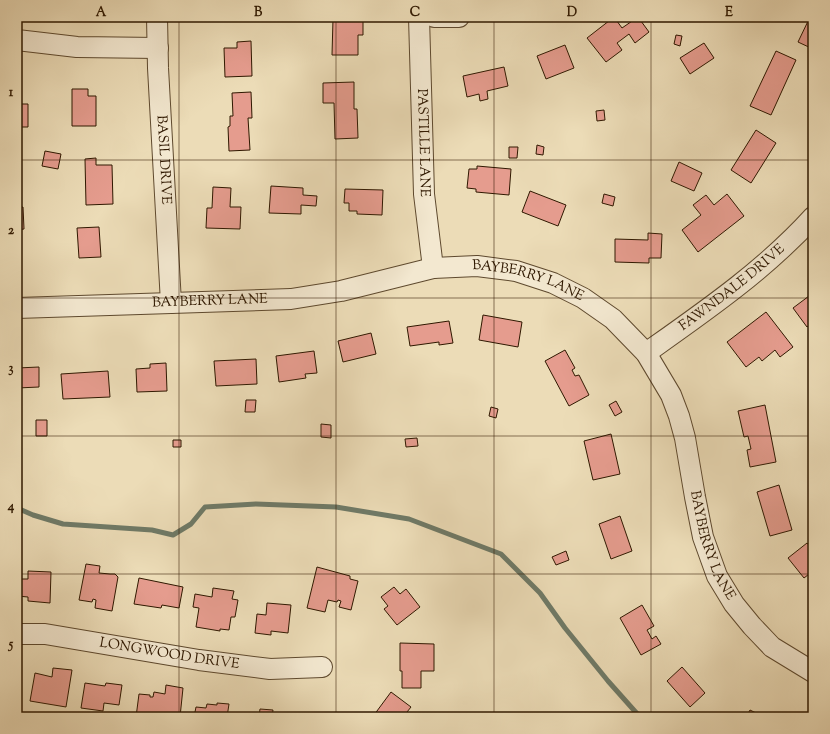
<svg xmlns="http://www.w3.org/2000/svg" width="830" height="734" font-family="'Sorts Mill Goudy',serif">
  <rect width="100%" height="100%" fill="#ecdcb7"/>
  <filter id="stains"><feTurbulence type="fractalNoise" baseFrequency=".005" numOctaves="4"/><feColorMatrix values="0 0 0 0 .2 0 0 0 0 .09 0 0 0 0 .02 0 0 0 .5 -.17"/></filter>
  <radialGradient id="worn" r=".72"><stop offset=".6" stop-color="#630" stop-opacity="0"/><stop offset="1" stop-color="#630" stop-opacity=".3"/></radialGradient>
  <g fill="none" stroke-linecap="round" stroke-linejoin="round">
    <path stroke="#6f7a67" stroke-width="5" d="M17,508l16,7 30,9 89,6 21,5 18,-11 14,-17 51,-3 80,3 73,12 92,35 39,39 25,35 43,53 32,36"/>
  </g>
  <path fill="#e59c8e" stroke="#2f1800" d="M614,17l8,11 16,-11 11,15 -14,11 -6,-9 -12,9 5,7 -16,12 -19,-24z
    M810,17h3v32l-15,-7z
    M333,19h30v16h-5v20h-26z
    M676,35l6,1 -2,10 -6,-2z
    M251,41l1,35 -27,1 -1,-29h13v-6z
    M704,43l10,15 -24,16 -10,-16z
    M565,45l9,23 -28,11 -9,-23z
    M776,51l20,9 -25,55 -21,-9z
    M504,67l4,19 -21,5 1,8 -8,2 -1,-7 -12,3 -4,-21z
    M354,82v27h3l1,29 -23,1 -1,-36h-11v-20z
    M72,89h16v7h8v30h-24z
    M251,92l1,26h-4l2,32 -21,1 -1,-24 2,-1v-10h3l-1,-23z
    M17,104h11v23h-11z
    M604,110l1,10 -8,1 -1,-10z
    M756,130l20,13 -25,40 -20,-13z
    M537,145l7,2 -1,8 -7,-1z
    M509,147h9l-1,11h-8z
    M45,151l16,3 -3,15 -16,-3z
    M96,158v7h16l1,39 -27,1 -1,-46z
    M679,162l23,11 -8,18 -23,-10z
    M477,166l34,3 -2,26 -33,-3v-3l-9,-1 2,-19h8z
    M271,186l32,2v7l14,1 -1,10 -15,-1v9l-32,-1z
    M213,187l18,1 -1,19h11l-1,22 -34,-1 1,-20h5z
    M345,189l38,1 -1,25 -25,-1v-3h-8v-8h-5z
    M530,191l36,14 -8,21 -36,-14z
    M604,194l11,3 -2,9 -11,-3z
    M727,194l17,22 -46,36 -16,-22 19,-15 -8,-10 13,-10 8,10z
    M23,207l1,22 -7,1v-22z
    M99,227l2,30 -22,1 -2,-30z
    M648,233l14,1 -1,24h-12v5l-34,-1v-23l33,1z
    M813,293v29l-6,5 -14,-19z
    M766,312l27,35 -13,10 -5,-7 -13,11 -3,-4 -13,10 -19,-25z
    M483,315l39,7 -4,25 -39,-7z
    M449,321l4,22 -14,2v-3l-29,4 -3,-19z
    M371,333l5,21 -33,8 -5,-21z
    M565,350l10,18 -3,2 3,6 4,-1 10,20 -20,11 -24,-45z
    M314,351l3,22 -12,1 1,4 -27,4 -3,-26z
    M256,359l1,25 -41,2 -2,-25z
    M166,363l1,28 -30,1 -1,-23 14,-1v-4z
    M39,367v20l-22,1v-20z
    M108,371l2,26 -47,2 -2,-25z
    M246,400h10l-1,12h-10z
    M616,401l6,11 -7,4 -6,-11z
    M765,405l11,57 -26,5 -3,-17 4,-1 -3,-13 -4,1 -6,-26z
    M491,407l7,2 -2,9 -7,-2z
    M36,420h11v16h-11z
    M321,424l10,1v13l-10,-1z
    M611,434l9,40 -27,6 -9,-39z
    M417,438l1,8 -12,1 -1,-8z
    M173,440h8v7h-8z
    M779,485l13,45 -22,6 -13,-44z
    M620,516l12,35 -21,8 -12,-35z
    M807,543l6,7v21l-9,7 -16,-20z
    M566,551l3,9 -13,5 -4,-8z
    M86,564l14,2 -1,7 11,1h5l3,3 -6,34 -17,-3 1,-8 -3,-1 -1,3 -13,-2z
    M317,567l33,9v3l8,2 -7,29 -12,-3 2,-6 -3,-1 -1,2 -9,-2 -3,12 -18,-4z
    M28,571l23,1 -1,31 -22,-2v-4l-11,-1 1,-17h10z
    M139,578l44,9 -4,21 -17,-3 -1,3 -27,-4z
    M394,587l6,7 6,-5 14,18 -23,18 -13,-16 4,-3 -7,-9z
    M213,588l21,3 -2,8 6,1 -3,17h-4l-2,13 -9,-1v2l-24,-4 3,-19 -6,-1 2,-13 17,3z
    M267,603l24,2 -3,28 -17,-2v4l-16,-2 2,-19 9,1z
    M642,605l12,21 -7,4 5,9 4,-3 5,8 -20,11 -21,-37z
    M400,643l34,1v27h-13v17h-19v-17h-2z
    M682,667l23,26 -15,14 -23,-26z
    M53,668l19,2 -6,37 -36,-6 5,-28 17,4z
    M85,683l20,3 1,-3 16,2 -3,20 -15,-2 -1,8 -22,-3z
    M166,685l17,3 -3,29h-44l3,-23 11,1v2h3l1,-5 11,2z
    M391,692l20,15 -8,10h-26l-3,-2z
    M217,703l12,1 -2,13h-33l2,-10 10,1 1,-4 10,1z
    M260,709l13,1 -1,7h-21v-2l8,1z
    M750,710l14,7h-18z"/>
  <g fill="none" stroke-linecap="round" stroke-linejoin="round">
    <defs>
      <g id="minor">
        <path id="s1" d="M157,17l1,51 13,235"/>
        <path id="s2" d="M419,17l5,177 9,74"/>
        <path d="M434,17h25"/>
        <path d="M17,40l60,7 81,1"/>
        <path id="s3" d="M17,308l274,-9 50,-8 92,-23 44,-2 39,5 37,12 30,15 30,21 33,34 25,42 8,21 6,22 10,59 8,40 14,39 17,28 18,22 20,21 41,25"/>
        <path id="s4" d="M646,353c58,-41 119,-83 167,-136"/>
        <path id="s5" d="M17,634h28l154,26 71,9 52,-2"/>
      </g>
    </defs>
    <use href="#minor" stroke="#5e492e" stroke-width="22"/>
    <use href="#minor" stroke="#f3e8d0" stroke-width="20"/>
  </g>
  <path fill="none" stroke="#2f1800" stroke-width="1" stroke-opacity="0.55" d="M179,17v700M336,17v700M494,17v700M651,17v700M17,160h796M17,298h796M17,436h796M17,574h796"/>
  <g text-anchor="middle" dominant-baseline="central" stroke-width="4" stroke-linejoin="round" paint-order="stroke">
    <g font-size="14" fill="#2f1800" stroke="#f3e8d0">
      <text stroke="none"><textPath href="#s2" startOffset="126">PASTILLE LANE</textPath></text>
      <text stroke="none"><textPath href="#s1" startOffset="143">BASIL DRIVE</textPath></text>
      <text stroke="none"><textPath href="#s3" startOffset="517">BAYBERRY LANE</textPath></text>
      <text stroke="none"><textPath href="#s4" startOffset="108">FAWNDALE DRIVE</textPath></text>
      <text stroke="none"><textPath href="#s3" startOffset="193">BAYBERRY LANE</textPath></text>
      <text stroke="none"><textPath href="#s3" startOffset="865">BAYBERRY LANE</textPath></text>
      <text stroke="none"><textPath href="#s5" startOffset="154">LONGWOOD DRIVE</textPath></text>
    </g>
  </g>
  <rect width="830" height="734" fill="none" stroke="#ecdcb7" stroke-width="44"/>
  <rect x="22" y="22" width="786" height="690" fill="none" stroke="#2f1800" stroke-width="1.5"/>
  <g font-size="13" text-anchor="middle" font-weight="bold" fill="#2f1800">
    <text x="101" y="16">A</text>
    <text x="258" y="16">B</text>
    <text x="415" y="16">C</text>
    <text x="572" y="16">D</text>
    <text x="729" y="16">E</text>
    <text x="11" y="96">1</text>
    <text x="11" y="234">2</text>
    <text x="11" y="372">3</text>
    <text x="11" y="510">4</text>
    <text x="11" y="648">5</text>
  </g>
  <rect width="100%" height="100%" filter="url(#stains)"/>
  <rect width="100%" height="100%" fill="url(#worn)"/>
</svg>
